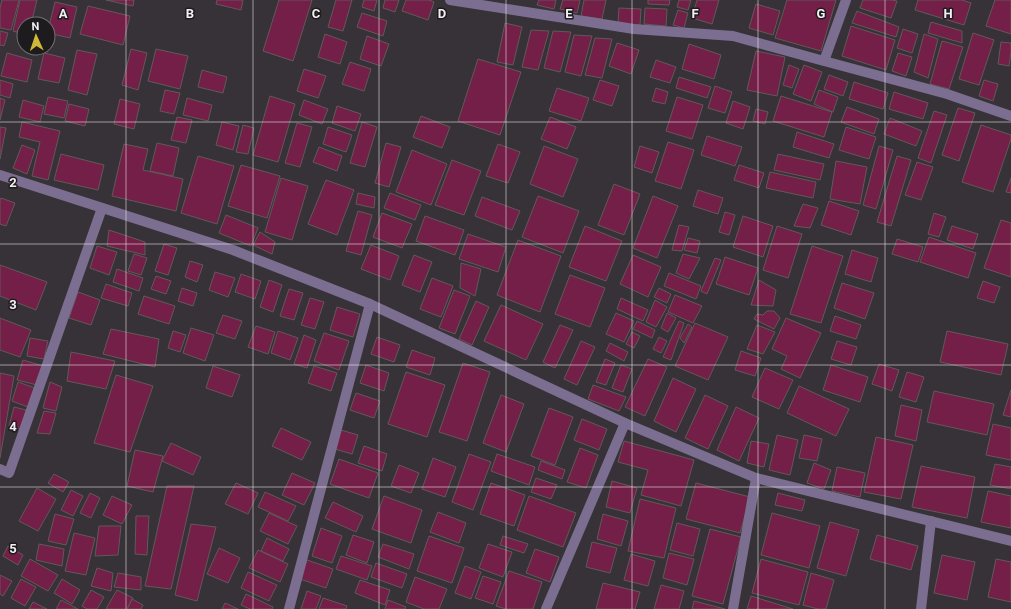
<svg xmlns="http://www.w3.org/2000/svg" width="1011" height="609" font-family="Roboto,sans-serif">
  <rect width="100%" height="100%" fill="#373237"/>
  <path fill="#731f47" stroke="#61595b" d="M2,0h17l-8,30 -11,-2v-20z
    M20,0h17l-6,24h-7v10l-11,-3z
    M106,0h28l-1,6z
    M217,0h26l-2,10 -25,-6z
    M279,0h33l-19,61 -30,-10z
    M336,0h16l-9,31 -15,-4z
    M364,0h13l-3,11 -12,-4z
    M385,0h14l-4,12 -12,-4z
    M406,0h23l5,2 -6,18 -26,-9z
    M539,0h17l-2,9 -17,-4z
    M563,0h17l-3,13 -17,-4z
    M584,0h22l-4,19 -21,-3z
    M648,0h22l-1,5 -21,-1z
    M679,0h12l-3,10 -11,-3z
    M697,0h22l-7,24 -20,-6z
    M787,0h49l-15,51 -46,-13z
    M863,0h29l5,1 -6,17 -31,-10z
    M918,0h44l9,3 -7,22 -49,-15z
    M995,0h16v34l-25,-8z
    M55,2l22,5 -7,31 -22,-5v-3z
    M756,4l24,7 -7,24 -24,-7z
    M88,6l42,10 -7,29 -43,-11z
    M619,8l22,1 -1,16 -22,-1z
    M645,8l22,1 -1,17 -22,-2z
    M678,10l10,3 -4,15 -11,-3z
    M857,11l42,16 -3,10 -44,-14z
    M362,13l25,8 -4,15 -26,-9z
    M931,22l31,9v12l-34,-10z
    M505,23l17,4 -9,38 -16,-3z
    M851,26l44,14 -9,30 -44,-14z
    M903,29l15,5 -6,19 -15,-5z
    M531,30l18,1 -11,39 -16,-3z
    M0,31l8,2 -4,13 -4,-1z
    M553,31l18,1 -11,40 -16,-4z
    M973,33l21,7 -15,45 -20,-6z
    M325,34l22,8 -7,22 -22,-7z
    M924,34l14,5 -10,39 -14,-6z
    M574,35l18,1 -11,40 -16,-4z
    M367,36l22,8 -8,22 -21,-7z
    M595,38l17,1 -10,39 -17,-3z
    M942,41l21,6 -14,42 -19,-5z
    M1001,42l10,1v9l-2,14 -11,-2z
    M617,43l22,7 -8,24 -22,-8z
    M689,44l32,11 -7,24 -32,-10z
    M131,49l16,4 -9,37 -16,-5z
    M156,49l32,7 -8,33 -32,-8z
    M77,50l20,4 -10,41 -19,-5z
    M756,51l29,6 -8,39 -30,-6z
    M7,53l25,7 -5,22 -26,-6z
    M44,53l21,5 -6,25 -21,-4z
    M898,53l14,4 -6,19 -14,-5z
    M478,59l43,13 -21,63 -42,-14z
    M656,60l20,7 -6,16 -20,-6z
    M350,62l21,7 -7,22 -22,-7z
    M789,65l10,4 -7,19 -9,-3z
    M804,65l18,7 -11,29 -18,-7z
    M304,69l22,7 -8,22 -21,-7z
    M202,70l25,7 -4,16 -25,-6z
    M829,75l19,7 -5,14 -19,-7z
    M679,77l32,10 -4,11 -31,-10z
    M0,80l13,4 -3,14 -10,-3z
    M600,80l19,6 -7,20 -19,-6z
    M984,80l14,4 -5,17 -14,-5z
    M854,82l34,11 -5,16 -34,-10z
    M715,86l17,6 -7,21 -17,-5z
    M557,88l32,10 -8,23 -32,-10z
    M656,88l12,4 -3,12 -13,-3z
    M165,90l15,3 -6,21 -14,-3z
    M819,90l19,7 -5,15 -19,-8z
    M894,92l34,11 -5,16 -34,-10z
    M270,96l25,8 -17,58 -25,-7z
    M781,96l51,16 -8,25 -51,-16z
    M48,97l20,4 -4,17 -20,-4z
    M677,97l26,8 -11,34 -26,-8z
    M0,98l5,2 -5,20z
    M187,98l25,7 -4,16 -25,-6z
    M120,99l20,5 -6,25 -20,-5z
    M23,100l21,6 -4,16 -21,-5z
    M304,100l24,9 -6,15 -23,-9z
    M733,101l17,6 -7,22 -17,-6z
    M69,104l20,5 -4,17 -20,-5z
    M337,106l24,8 -6,17 -23,-8z
    M847,107l32,12 -5,15 -33,-12z
    M958,108l17,5 -16,48 -17,-6z
    M756,109l12,3 -3,12 -12,-3z
    M934,111l13,4 -16,48 -13,-5z
    M421,116l29,11 -8,21 -29,-11z
    M177,117l15,3 -6,23 -15,-3z
    M550,117l26,10 -9,22 -26,-10z
    M890,118l32,13 -6,15 -32,-12z
    M22,122l38,9 -12,49 -16,-4 8,-34 -21,-5z
    M222,122l17,4 -6,24 -17,-5z
    M362,122l15,5 -12,40 -15,-4z
    M297,123l15,4 -12,40 -15,-4z
    M243,125l11,3 -6,26 -12,-2z
    M981,125l30,10v4l-18,53 -31,-10z
    M0,127l6,1 -6,31z
    M328,127l24,8 -6,17 -23,-8z
    M846,127l30,10 -7,22 -30,-9z
    M797,132l37,12 -5,14 -36,-11z
    M707,136l35,11 -7,19 -34,-11z
    M668,142l26,8 -13,39 -26,-8z
    M157,143l22,5 -6,28 -23,-5z
    M386,143l15,4 -12,40 -14,-4z
    M124,144l24,5 -5,21 40,9 -7,32 -64,-15z
    M498,144l22,8 -12,31 -22,-7z
    M22,145l13,5 -8,24 -14,-6z
    M544,146l34,13 -15,38 -33,-13z
    M640,146l19,6 -7,21 -18,-6z
    M879,146l14,4 -17,59 -13,-4z
    M319,147l23,9 -5,15 -24,-9z
    M412,150l35,14 -16,41 -35,-13z
    M61,154l43,11 -6,25 -44,-10z
    M778,154l46,10 -4,16 -46,-10z
    M198,156l36,10 -17,58 -36,-11z
    M897,156l14,4 -20,66 -14,-4z
    M452,160l29,11 -17,44 -29,-10z
    M836,161l31,6 -7,37 -30,-5z
    M917,162l16,5 -12,33 -16,-5z
    M241,165l39,11 -13,42 -39,-12z
    M739,165l25,8 -5,15 -25,-8z
    M770,172l46,10 -3,16 -47,-10z
    M281,178l27,8 -16,54 -27,-8z
    M1011,178v15l-5,-1z
    M326,180l28,10 -17,45 -29,-11z
    M614,184l26,10 -16,41 -26,-10z
    M698,190l25,8 -5,16 -25,-8z
    M358,193l17,4 -1,11 -18,-4z
    M390,193l31,12 -6,15 -31,-12z
    M538,196l41,15 -16,42 -41,-16z
    M653,196l25,10 -21,52 -24,-10z
    M482,197l38,14 -8,19 -37,-14z
    M1,198l14,5 -9,23 -6,-2v-24z
    M829,201l30,10 -8,24 -30,-10z
    M803,204l15,4 -8,20 -16,-2z
    M358,211l14,4 -11,40 -15,-4z
    M725,212l10,3 -6,20 -10,-3z
    M382,213l30,11 -10,24 -29,-11z
    M934,213l12,4 -7,20 -11,-3z
    M226,215l32,13 -7,18 -32,-13z
    M425,216l39,14 -9,25 -39,-14z
    M743,216l30,10 -10,31 -30,-10z
    M1001,220l10,3v54l-27,-9z
    M679,225l10,2 -7,24 -10,-1z
    M585,226l37,15 -16,40 -37,-14z
    M777,226l25,8 -14,44 -25,-8z
    M952,226l26,8 -5,15 -26,-9z
    M109,230l36,12v13l-38,-9z
    M260,232l15,10 -3,12 -19,-9z
    M468,234l38,13 -8,25 -39,-13z
    M929,237l47,16 -8,25 -48,-16z
    M688,238l12,3 -3,12 -13,-3z
    M897,239l26,8 -5,15 -26,-8z
    M518,240l43,16 -21,56 -43,-17z
    M164,244l13,4 -9,27 -13,-4z
    M371,245l28,11 -9,24 -29,-11z
    M97,246l20,6 -8,23 -19,-7z
    M812,246l31,10 -22,67 -31,-9z
    M852,250l26,8 -7,24 -26,-8z
    M134,254l13,4 -6,17 -13,-4z
    M683,254l17,4 -11,21 -13,-6z
    M414,255l18,7 -12,30 -18,-7z
    M633,255l28,12 -13,30 -28,-13z
    M725,257l33,11 -9,27 -33,-11z
    M715,258l6,2 -14,34 -6,-3z
    M190,261l13,4 -6,17 -12,-5z
    M461,263l20,6 -6,27 -15,-8z
    M0,265l47,17 -11,28 -36,-14z
    M117,269l26,9 -4,13 -26,-9z
    M215,272l20,6 -7,19 -19,-7z
    M669,273l32,13 -5,13 -32,-13z
    M241,274l20,7 -6,18 -20,-7z
    M570,275l35,13 -15,39 -35,-13z
    M156,276l15,5 -5,13 -15,-5z
    M432,278l21,8 -12,31 -21,-8z
    M269,280l13,5 -9,27 -13,-5z
    M759,280l17,10 -3,16 -22,-1z
    M983,281l17,6 -6,16 -17,-5z
    M842,283l32,10 -9,26 -31,-11z
    M106,284l26,9 -4,13 -27,-8z
    M182,288l15,5 -4,13 -15,-5z
    M659,288l12,6 -4,9 -13,-6z
    M289,289l14,4 -9,27 -14,-4z
    M454,290l16,6 -15,38 -16,-6z
    M78,292l22,8 -9,25 -22,-7z
    M675,295l27,11 -9,17 -25,-11z
    M144,296l31,10 -6,18 -31,-10z
    M310,298l14,4 -9,27 -14,-4z
    M621,298l27,12 -5,11 -26,-12z
    M655,300l12,7 -11,20 -10,-5z
    M476,301l13,6 -17,38 -13,-6z
    M501,305l42,19 -17,36 -42,-19z
    M337,307l23,7 -7,23 -23,-7z
    M767,311h7l6,7 -6,11 -20,-10 3,-5 6,1z
    M616,313l18,8 -10,21 -18,-8z
    M667,313l9,5 -8,14 -7,-4z
    M223,315l19,6 -7,18 -19,-6z
    M835,316l26,9 -5,14 -26,-8z
    M0,318l31,12 -11,27 -20,-7z
    M786,318l35,15 -21,45 -19,-9 6,-13 -15,-7z
    M637,321l18,9 -3,8 -19,-9z
    M679,321l5,2 -13,37 -8,-3z
    M695,323l33,14 -20,43 -33,-14z
    M688,324l4,3 -8,16 -4,-5z
    M560,325l13,5 -18,38 -12,-6z
    M757,325l18,7 -12,22 -16,-5z
    M256,326l19,6 -7,22 -20,-7z
    M191,328l23,7 -9,26 -22,-8z
    M111,329l48,10 -4,28 -52,-13z
    M173,331l13,4 -6,17 -12,-4z
    M278,331l20,7 -8,22 -19,-7z
    M947,331l61,13 -7,31 -61,-13z
    M632,332l8,4 -6,12 -8,-4z
    M324,333l25,8 -10,29 -25,-9z
    M304,335l12,5 -9,28 -13,-4z
    M377,337l23,8 -6,17 -23,-8z
    M659,337l8,4 -6,12 -8,-4z
    M30,338l18,3 -4,18 -17,-3z
    M581,341l14,6 -18,38 -13,-6z
    M837,341l20,6 -6,18 -20,-6z
    M610,343l18,9 -4,9 -18,-10z
    M412,350l23,8 -5,17 -24,-8z
    M741,351l20,7 -6,18 -20,-6z
    M71,352l44,9 -9,28 -39,-8z
    M605,359l10,4 -9,22 -10,-3z
    M648,359l19,8 -22,49 -20,-9z
    M23,360l20,6 -6,19 -20,-5z
    M463,363l27,9 -23,69 -28,-9z
    M879,364l20,6 -7,21 -20,-7z
    M366,365l23,8 -5,18 -24,-8z
    M621,365l11,4 -9,23 -11,-4z
    M831,365l37,12 -8,25 -37,-12z
    M213,366l27,9 -8,22 -26,-9z
    M314,366l23,7 -6,18 -23,-8z
    M765,368l28,12 -14,29 -27,-12z
    M406,372l39,13 -18,52 -39,-13z
    M907,372l17,5 -8,25 -17,-5z
    M0,373l14,3 -14,82z
    M116,375l37,11 -23,66 -36,-9z
    M673,378l23,11 -20,43 -22,-11z
    M18,382l17,6 -7,19 -16,-6z
    M50,382l12,5 -6,24 -13,-3z
    M593,385l33,12 -7,14 -31,-12z
    M799,386l50,23 -13,27 -49,-23z
    M1011,390v27l-8,-2z
    M934,391l60,13 -7,31 -60,-13z
    M356,393l24,8 -6,17 -24,-8z
    M501,395l23,9 -18,48 -23,-9z
    M705,395l23,11 -20,43 -23,-11z
    M901,405l21,5 -6,31 -21,-5z
    M14,407l12,3 -4,19 -13,-3z
    M736,407l23,11 -20,43 -22,-11z
    M549,408l24,9 -18,48 -24,-9z
    M44,411l12,2 -6,21 -13,-1z
    M582,419l25,10 -8,21 -25,-10z
    M993,424l18,4v32l-25,-5z
    M281,428l30,14 -9,18 -30,-14z
    M341,430l17,5 -6,19 -17,-5z
    M777,435l21,5 -8,35 -21,-5z
    M804,435l18,4 -5,22 -18,-3z
    M876,437l37,8 -12,54 -37,-7z
    M624,441l70,19 -13,46 -40,-11 7,-25 -30,-8z
    M751,441l18,3 -5,23 -17,-4z
    M171,443l30,14 -8,18 -31,-14z
    M364,446l23,8 -5,17 -24,-8z
    M580,448l18,7 -12,33 -19,-6z
    M135,450l28,6 -10,36 -26,-6z
    M469,454l22,8 -18,48 -21,-8z
    M497,454l38,13 -6,18 -38,-14z
    M433,458l23,9 -11,30 -23,-8z
    M339,459l39,14 -9,25 -39,-14z
    M541,461l24,9 -3,9 -24,-9z
    M814,463l17,7 -7,19 -17,-6z
    M995,464l16,3v22l-21,-4z
    M399,465l20,8 -8,20 -20,-7z
    M921,466l54,11 -8,41 -55,-11z
    M837,467l28,6 -5,24 -28,-6z
    M292,473l23,10 -11,22 -22,-10z
    M54,474l15,8 -6,10 -15,-9z
    M536,478l21,7 -6,14 -20,-7z
    M612,481l25,7 -7,25 -24,-6z
    M236,483l22,10 -10,21 -23,-10z
    M491,483l34,12 -11,31 -34,-12z
    M696,483l54,14 -10,36 -54,-14z
    M167,486h27l-23,103 -26,-3z
    M37,488l19,11 -18,32 -19,-10z
    M71,490l12,6 -10,20 -12,-6z
    M988,491l23,5v32l-30,-6z
    M265,492l31,14 -8,15 -30,-14z
    M90,493l10,5 -9,20 -11,-5z
    M778,493l27,7 -3,11 -27,-6z
    M112,496l20,9 -10,19 -19,-9z
    M384,496l38,14 -11,33 -39,-14z
    M529,496l47,17 -13,34 -46,-17z
    M640,499l36,9 -12,50 -36,-7z
    M333,502l30,14 -7,16 -31,-14z
    M438,512l28,11 -7,20 -29,-11z
    M269,513l28,13 -9,18 -28,-13z
    M772,513l48,13 -11,42 -48,-13z
    M55,514l19,5 -8,26 -18,-4z
    M603,514l25,7 -7,25 -24,-7z
    M136,516h13l-2,39 -12,-1z
    M830,522l29,8 -13,46 -29,-8z
    M677,523l23,6 -7,27 -23,-6z
    M191,524l25,3 -19,74 -22,-6z
    M99,526h22l-3,29 -23,1z
    M321,528l21,8 -10,27 -20,-7z
    M710,529l31,8 -18,67 -31,-8z
    M74,533l21,5 -9,37 -21,-4z
    M353,535l21,7 -7,21 -21,-8z
    M877,535l41,11 -7,24 -41,-11z
    M429,536l35,12 -12,35 -35,-12z
    M503,536l25,8 -4,9 -24,-8z
    M267,538l22,11 -6,12 -22,-10z
    M592,542l25,6 -7,25 -24,-6z
    M39,544l25,5 -2,17 -26,-6z
    M383,544l31,10 -5,15 -31,-12z
    M488,544l24,8 -9,25 -24,-9z
    M8,546l15,9 -5,10 -15,-9z
    M219,548l21,10 -12,25 -21,-9z
    M535,549l24,8 -9,25 -24,-9z
    M258,550l30,14 -8,18 -31,-14z
    M669,553l25,6 -7,26 -24,-7z
    M631,554l24,7 -7,25 -24,-6z
    M942,555l33,7 -8,38 -33,-7z
    M341,556l31,10 -5,14 -31,-11z
    M30,559l28,16 -10,16 -27,-15z
    M761,559l47,13 -9,33 -47,-12z
    M996,559l15,3v40l-23,-5z
    M307,560l26,9 -7,19 -26,-9z
    M376,563l31,11 -5,14 -31,-11z
    M465,566l16,6 -10,27 -16,-6z
    M97,568l16,5 -2,18 -20,-5z
    M509,571l33,11 -9,27h-27l-10,-3z
    M248,572l29,13 -8,16 -28,-13z
    M118,573l23,4v13l-27,-3z
    M811,573l23,7 -8,29h-8l-15,-4z
    M0,575l12,6 -9,15 -3,-2z
    M483,576l18,6 -8,22 -18,-6z
    M415,577l32,12 -8,20h-15l-18,-7z
    M21,579l15,8 -11,19 -14,-8z
    M62,579l18,11 -8,14 -18,-11z
    M360,580l30,10 -5,15 -30,-12z
    M603,583l37,9 -5,17h-39z
    M661,585l23,6 -5,18h-25z
    M91,590l13,7 -7,12h-10l-5,-3z
    M117,590l16,8 -6,11h-21z
    M307,591l14,5 -5,13h-15z
    M246,594l27,13 -1,2h-22l-9,-4z
    M751,596l42,13h-46z
    M323,598l24,8 -1,3h-27z
    M132,599l11,6 -2,4h-14z
    M61,600l17,9h-22z
    M388,600l18,7 -1,2h-20z
    M694,601l31,8h-33z
    M33,602l14,7h-18z
    M225,603l13,6h-16z"/>
  <g fill="none" stroke-linecap="round" stroke-linejoin="round">
    <path stroke="#7c6e91" stroke-width="10" d="M450,0l184,29 99,7 91,25
      M846,0l-22,61 123,33 64,22
      M0,469l9,4 93,-265
      M289,609l81,-305
      M546,609l79,-186
      M733,609l23,-131
      M921,609l10,-88"/>
    <path stroke="#7c6e91" stroke-width="10" d="M0,175l233,75 137,54 255,119 131,55 255,63"/>
  </g>
  <path fill="none" stroke="#f2eef1" stroke-width="1" stroke-opacity="0.55" d="M126,0v609M253,0v609M379,0v609M506,0v609M632,0v609M758,0v609M885,0v609M0,122h1011M0,244h1011M0,365h1011M0,487h1011"/>
  <g font-size="13" text-anchor="middle" font-weight="bold" fill="#f2eef1" stroke="#1d1b1d" stroke-width="3" stroke-linejoin="round" paint-order="stroke">
    <text x="63" y="18">A</text>
    <text x="190" y="18">B</text>
    <text x="316" y="18">C</text>
    <text x="442" y="18">D</text>
    <text x="569" y="18">E</text>
    <text x="695" y="18">F</text>
    <text x="821" y="18">G</text>
    <text x="948" y="18">H</text>
    <text x="13" y="187">2</text>
    <text x="13" y="309">3</text>
    <text x="13" y="431">4</text>
    <text x="13" y="553">5</text>
  </g>
  <g transform="translate(36 36) rotate(357)"><circle r="19" fill="#1d1b1d" stroke="#726f72"/>
  <path d="M0-3L7 15L0 10L-7 15Z" fill="#ceb837"/>
  <text y="-6" font-size="11" font-weight="bold" text-anchor="middle" fill="#f2eef1">N</text>
  </g>
</svg>
